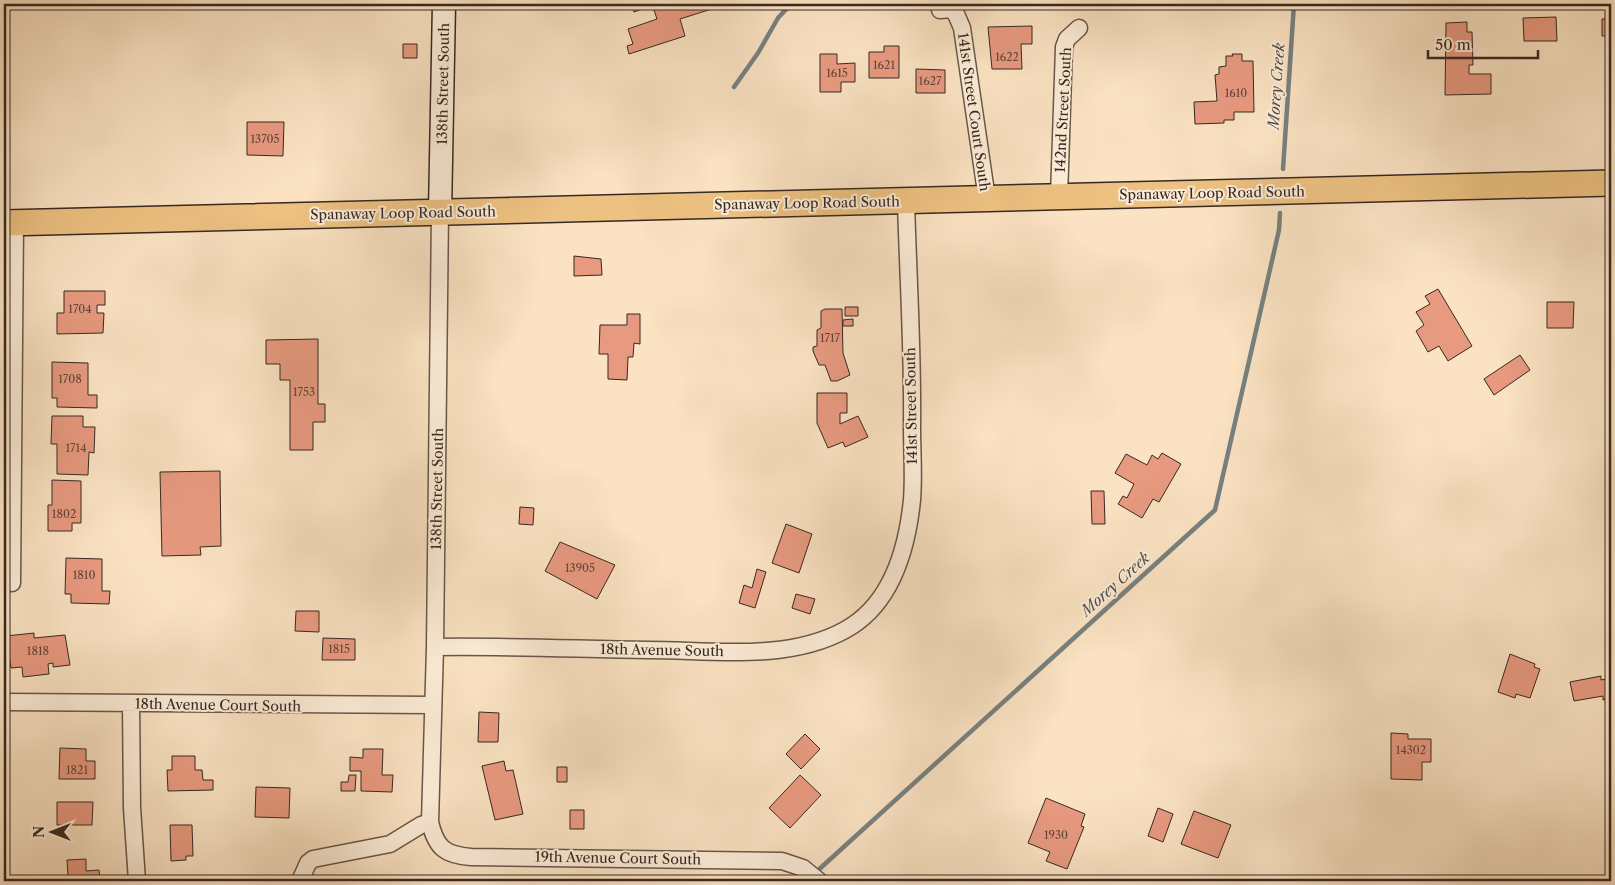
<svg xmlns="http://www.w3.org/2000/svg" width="1615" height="885" font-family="'Libre Caslon Text',serif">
  <rect width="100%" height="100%" fill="#fae2c2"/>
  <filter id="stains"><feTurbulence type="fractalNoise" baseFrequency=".004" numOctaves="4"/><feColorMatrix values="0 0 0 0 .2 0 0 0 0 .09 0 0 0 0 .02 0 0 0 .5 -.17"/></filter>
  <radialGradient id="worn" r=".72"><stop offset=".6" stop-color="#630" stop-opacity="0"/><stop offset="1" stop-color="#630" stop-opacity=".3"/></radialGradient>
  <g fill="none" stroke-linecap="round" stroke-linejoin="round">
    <path stroke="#778180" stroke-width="4.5" d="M734,87l24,-34 20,-35 13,-14
      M1283,169l11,-165
      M815,873l400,-363 64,-280 1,-17"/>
  </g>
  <path fill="#e89a80" stroke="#362922" d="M374,4h14l-3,5z
    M632,4h22v1l-20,7z
    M672,4h45l1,3 -38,12 5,17 -56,18 -2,-8 6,-2 -5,-15 29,-10 -3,-9z
    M1012,4h21v5l-21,-1z
    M1556,17l1,24h-33l-1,-23z
    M1602,19h9v17h-9z
    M1467,22v10h5l1,33h-4v9h22v20l-46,1 1,-72z
    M1032,26v18h-11l1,25h-30l-4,-42z
    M403,44h14v14h-14z
    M884,46h15v32h-30v-26h15z
    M820,54h17v10l18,-1v19h-14v10h-21z
    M1232,54h10v7h11l1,51h-20v8h-10v3l-29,1 -1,-22 23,-1 -2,-26 4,-1v-7l7,-1v-10h7z
    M916,69l29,1v23h-29z
    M247,122h37l-1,34 -36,-1z
    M574,256l27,3 1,16 -28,1z
    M1438,289l34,57 -24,15 -9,-15 -11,6 -12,-21 8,-6 -8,-13 14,-8 -5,-8z
    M64,291h41v14h-8v8h7l-1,20 -46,1v-21h7z
    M1547,302h27l-1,26h-26z
    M845,307h13v9h-13z
    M825,309h17l1,44 7,22 -13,6h-6l-6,-16h-6l-6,-14v-4l4,-1v-16l4,-2v-17z
    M627,314h13v30l-6,-1 -1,14h-5l-1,23 -19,-1v-25h-9l1,-29h27z
    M853,319v7h-10v-6z
    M318,339v65h7v18h-12v28h-23v-70h-10v-16h-14v-24z
    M1520,355l10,15 -36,25 -10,-16z
    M52,362l36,1v32h9v13l-40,-1v-9h-5z
    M817,393h30v20h-7v11l18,-8 10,21 -23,10 -2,-5 -15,6 -11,-25z
    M52,416h31v11h12l-1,26 -5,-1 -1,23 -31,-1v-30h-6z
    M1162,453l19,11 -22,38 -6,-3 -11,19 -24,-14 5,-8 4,2 7,-14 -19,-11 11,-19 21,11 5,-10 6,4z
    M220,471l1,75 -21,1 1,8 -39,1 -2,-84z
    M52,480l29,1v42h-9v8h-24v-26h4z
    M1091,491h13l1,33h-13z
    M520,507l14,1 -1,17 -14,-1z
    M786,524l26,10 -13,39 -27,-10z
    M560,542l55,23 -18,34 -52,-28z
    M66,558l36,1v32h8l-1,13 -38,-1v-9h-6z
    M757,569l9,3 -11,36 -16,-5 5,-18 8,3z
    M796,594l19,5 -5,15 -18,-6z
    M296,611h23v21l-24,-1z
    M34,633v5l31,-3 5,30 -17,2v-4l-5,1 1,10 -26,3 -1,-10 -11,1 -5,-32z
    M323,638l32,1v21h-33z
    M1510,654l25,10 -1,3 6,2 -10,29 -14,-4 -1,4 -17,-6z
    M1601,676v4l10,-2v20l-8,2v-4l-29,5 -4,-19z
    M479,712l20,1 -1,29h-20z
    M1391,733l17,1v5h23v23h-9v18l-31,-1z
    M805,734l15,15 -19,20 -15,-15z
    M60,748l26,1v12h9v18h-36z
    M363,749h20l-1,26h11l-1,17 -31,-1v-20h-11v-14l13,1z
    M172,756h23v14h7l1,10h10v10l-45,1 -1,-21h5z
    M504,761l2,10 7,-1 10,44 -28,6 -13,-54z
    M557,767h10v15h-10z
    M349,775h7l-1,16h-14v-9h7z
    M800,775l21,20 -31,33 -21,-20z
    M256,787l34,1 -1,30 -34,-1z
    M1046,798l39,16 -4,12 3,1 -17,42 -21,-8 4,-9 -22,-9z
    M57,802h36l-1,23h-35z
    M1158,808l15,6 -10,28 -15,-6z
    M570,810h14v19h-14z
    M1194,811l37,14 -13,33 -37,-14z
    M170,825h22l1,31h-7v4l-15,1z
    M86,859v12l13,-1 1,11h-38l-1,-5h7l-1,-16z"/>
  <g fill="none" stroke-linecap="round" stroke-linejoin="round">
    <defs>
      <path id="street" d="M940,10l11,-1 5,5 6,14 25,171
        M1059,197l5,-150 3,-8 12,-11
        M440,212l-5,435 -5,175c6,26 15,33 41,35l311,4 21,7 16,13
        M12,583l3,-360
        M435,647c71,-1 142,2 213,3 63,0 139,12 197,-20 46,-25 62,-81 67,-130 2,-24 0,-49 0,-74 1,-75 -4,-150 -6,-225
        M4,702l428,3
        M131,704l1,104 5,73
        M300,881l8,-18 5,-4 77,-15 31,-19 9,-3"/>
      <path id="secondary" d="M440,212l4,-208"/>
      <path id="primary" d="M4,223l1607,-40"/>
    </defs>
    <use href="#street" stroke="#67574a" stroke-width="19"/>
    <use href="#secondary" stroke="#362922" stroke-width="25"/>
    <use href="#primary" stroke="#362922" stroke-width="28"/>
    <use href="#street" stroke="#fcecd7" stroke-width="16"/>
    <use href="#secondary" stroke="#fcecd7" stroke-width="22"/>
    <use href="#primary" stroke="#edc181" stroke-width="25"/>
  </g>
  <g text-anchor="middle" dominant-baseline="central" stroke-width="4" stroke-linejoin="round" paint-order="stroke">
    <g font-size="11" fill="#62453a">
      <text x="1007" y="57">1622</text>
      <text x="884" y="65">1621</text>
      <text x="837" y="73">1615</text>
      <text x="930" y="81">1627</text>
      <text x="1236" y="93">1610</text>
      <text x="265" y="139">13705</text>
      <text x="80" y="309">1704</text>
      <text x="830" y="338">1717</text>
      <text x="70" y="379">1708</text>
      <text x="304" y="392">1753</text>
      <text x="76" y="448">1714</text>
      <text x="64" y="514">1802</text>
      <text x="580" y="568">13905</text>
      <text x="84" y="575">1810</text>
      <text x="339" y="649">1815</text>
      <text x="38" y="651">1818</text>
      <text x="1411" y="750">14302</text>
      <text x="77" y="770">1821</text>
      <text x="1056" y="835">1930</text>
    </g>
    <g font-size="14" fill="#362922" stroke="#fcecd7">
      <text transform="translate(443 84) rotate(-89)">138th Street South</text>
      <text transform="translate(1063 110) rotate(-87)">142nd Street South</text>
      <text transform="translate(974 112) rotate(82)">141st Street Court South</text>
      <text transform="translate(1212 193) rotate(-1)">Spanaway Loop Road South</text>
      <text transform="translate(807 203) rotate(-1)">Spanaway Loop Road South</text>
      <text transform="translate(403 213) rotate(-1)">Spanaway Loop Road South</text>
      <text transform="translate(911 406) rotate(-91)">141st Street South</text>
      <text transform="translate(437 489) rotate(-89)">138th Street South</text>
      <text transform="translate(662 650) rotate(1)">18th Avenue South</text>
      <text transform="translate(218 705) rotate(1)">18th Avenue Court South</text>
      <text transform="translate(618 858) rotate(1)">19th Avenue Court South</text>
    </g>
    <g font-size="15" font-style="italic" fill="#514e49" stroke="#fcecd7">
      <text transform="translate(1276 86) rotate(-86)">Morey Creek</text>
      <text transform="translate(1115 584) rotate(-42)">Morey Creek</text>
    </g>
  </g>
  <rect width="1615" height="885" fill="none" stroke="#fae2c2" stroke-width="20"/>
  <rect x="5" y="5" width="1605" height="875" fill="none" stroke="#362922" stroke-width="2.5"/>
  <rect x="10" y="10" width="1595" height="865" fill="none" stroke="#362922"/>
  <g transform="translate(52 832) rotate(270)" stroke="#fcecd7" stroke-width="4" paint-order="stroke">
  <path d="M0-4L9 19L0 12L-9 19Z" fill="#362922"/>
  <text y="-8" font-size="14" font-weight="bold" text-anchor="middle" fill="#362922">N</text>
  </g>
  <path d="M1428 50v8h110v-8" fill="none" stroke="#362922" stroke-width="2.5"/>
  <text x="1435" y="50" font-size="15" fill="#362922" stroke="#fcecd7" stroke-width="4" paint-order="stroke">50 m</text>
  <rect width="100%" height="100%" filter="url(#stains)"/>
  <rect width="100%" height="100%" fill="url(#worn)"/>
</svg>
